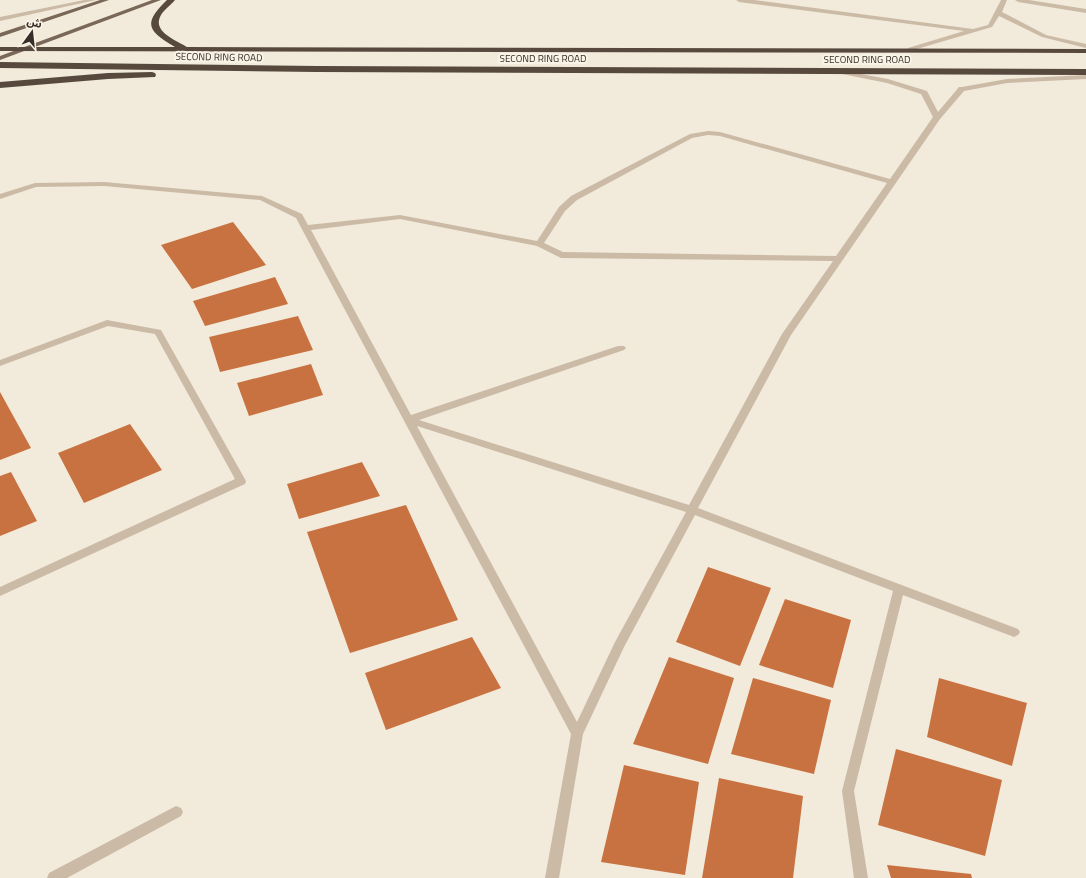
<svg xmlns="http://www.w3.org/2000/svg" width="1086" height="878" font-family="'Titillium Web','Noto Sans Arabic',sans-serif">
  <rect width="100%" height="100%" fill="#f2eada"/>
  <path fill="#c97241" d="M233,222l33,43 -74,24 -31,-44z
    M275,277l13,27 -83,22 -12,-25z
    M298,316l15,34 -93,22 -11,-35z
    M311,364l12,31 -74,21 -12,-33z
    M0,392l31,56 -31,12z
    M130,424l32,46 -78,33 -26,-50z
    M362,462l18,34 -81,23 -12,-35z
    M11,472l26,49 -37,15v-60z
    M406,505l52,115 -108,33 -43,-121z
    M708,567l63,21 -31,78 -64,-24z
    M785,599l66,21 -18,68 -74,-23z
    M472,637l29,51 -115,42 -21,-57z
    M669,657l65,21 -26,86 -75,-20z
    M753,678l78,22 -17,74 -83,-20z
    M939,678l88,25 -15,63 -85,-29z
    M896,749l106,31 -17,76 -107,-31z
    M624,765l75,17 -14,93 -84,-13z
    M719,778l84,18 -10,82h-91z
    M887,865l84,9 1,4h-81z"/>
  <g fill="none" stroke-linecap="round" stroke-linejoin="round">
    <path fill="#cbbba6" fill-rule="evenodd" d="M84,0h12l-96,21v-4z
      M736,0h18l219,29 15,-4 13,-25h6l-5,12 44,23 40,9v4l-44,-11 -43,-21 -7,11 -82,24 -2,-1v-2l56,-17 -225,-29z
      M1015,0h14l57,9v4l-68,-11z
      M839,70l49,9 39,12 11,21 21,-25h3l45,-8 79,-4v4l-79,4 -43,8 -24,28 -149,216 -93,173 320,121 2,3 -2,3 -4,2 -111,-42 -49,196 14,87h-14l-12,-87 51,-200 -198,-76 -71,132 -41,87 -24,144h-14l26,-144 -275,-516 -36,-18 -156,-14 -68,1 -36,12v-5l35,-11 69,-1 158,14 40,18 6,11 92,-10 137,26 22,-34 12,-11 119,-62 18,-3 12,1 170,47 43,-62 -12,-23 -34,-11 -50,-10v-2zM708,135l12,1 167,47 -51,73 -273,-4 -19,-9 21,-32 12,-11 115,-62zM400,219l137,27 24,12 272,3 -51,73 -93,171 -270,-85 205,-70 2,-2 -2,-2h-6l-207,69 -100,-185zM417,426l269,86 -71,130 -38,80z
      M107,320l54,10 85,151 -1,3 -245,112v-9l235,-108 -80,-145 -47,-8 -108,40v-6z
      M176,806l5,2 2,4 -2,4 -114,62h-20l2,-5z"/>
    <path fill="#796758" fill-rule="evenodd" d="M100,0h9l-109,37v-4z
      M152,0h9l-161,60v-4z"/>
    <path fill="#58493e" fill-rule="evenodd" d="M167,0h8c-5,6 -12,10 -15,17 -7,15 17,24 27,30l899,2v4l-1086,-2v-4h175c-27,-16 -33,-23 -8,-47z
      M0,62l317,4 769,3v6l-769,-3 -317,-4z
      M152,72l3,1 1,2 -1,2 -47,2 -108,9v-6l108,-9z"/>
  </g>
  <g text-anchor="middle" dominant-baseline="central" stroke-width="4" stroke-linejoin="round" paint-order="stroke">
    <g font-size="10" fill="#372e27" stroke="#faf3e7">
      <text transform="translate(219 57) rotate(1)">SECOND RING ROAD</text>
      <text x="543" y="58">SECOND RING ROAD</text>
      <text x="867" y="59">SECOND RING ROAD</text>
    </g>
  </g>
  <g transform="translate(32 32) rotate(15)" stroke="#faf3e7" stroke-width="3" paint-order="stroke">
  <path d="M0-3L7 15L0 10L-7 15Z" fill="#372e27"/>
  <text y="-6" font-size="11" font-weight="bold" text-anchor="middle" fill="#372e27">ش</text>
  </g>
</svg>
